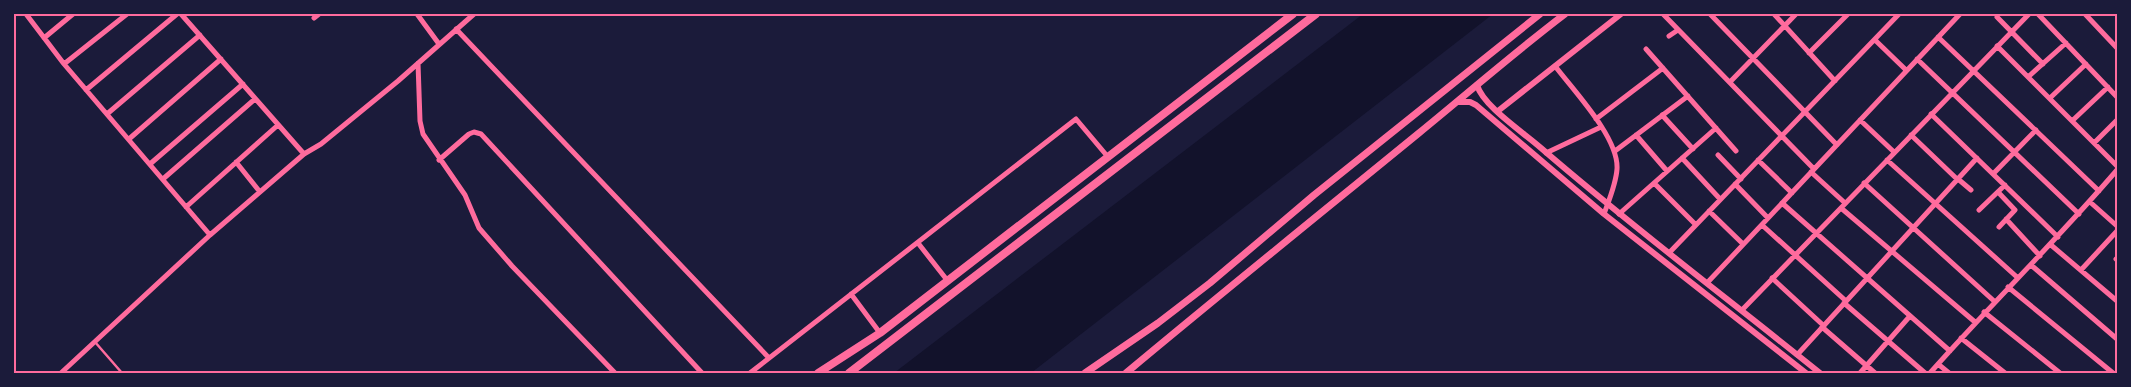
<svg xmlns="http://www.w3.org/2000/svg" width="2131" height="387" font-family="'Titillium Web',sans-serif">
  <rect width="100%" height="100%" fill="#1b1b3a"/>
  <path fill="#12122b" d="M1363,14h130l-462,359h-137z"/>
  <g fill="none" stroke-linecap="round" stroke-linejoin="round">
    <path stroke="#ff6b9d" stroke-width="2.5" d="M95,342l27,31"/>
    <path stroke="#ff6b9d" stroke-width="5" d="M26,14l38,50 146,171
      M181,14l123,140
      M417,14l22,30
      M1663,14l151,155
      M1710,14l127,131
      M1774,14l61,67
      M2038,14l79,83
      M2085,14l32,34
      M1997,17l46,47
      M314,18l5,-4
      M456,29l313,329
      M1669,36l9,-6
      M1938,37l161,154
      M44,38l29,-24
      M1875,40l31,30
      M1997,46l120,120
      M1646,49l90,102
      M1809,53l39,-39
      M1917,59l162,155
      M418,63l2,58 3,13 42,61 14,33 33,38 103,107
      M64,64l63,-50
      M1555,66c19,25 64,72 62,103 -1,15 -8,31 -13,45
      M2028,77l38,-34
      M1730,82l66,-68
      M86,90l91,-76
      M2050,98l36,-34
      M107,114l93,-79
      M1931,114l127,123
      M1662,115l31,34
      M1596,119l67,-51
      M1860,120l34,32
      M2072,121l36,-34
      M1636,135l31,36
      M1911,135l47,45
      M129,139l92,-80
      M2094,143l23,-23
      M1615,151l73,-55
      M1546,153l55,-26
      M1718,155l23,24
      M1682,158l38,41
      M439,160l30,-26 5,-2 7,2 221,239
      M1758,160l34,33
      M1887,160l131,118
      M236,162l24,30
      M150,164l93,-80
      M1811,172l34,31
      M1993,174l43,-44
      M163,179l92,-80
      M1958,179l13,11
      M1654,183l42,42
      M1864,183l130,118
      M1735,184l33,34
      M1998,192l17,18 -16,17
      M2090,202l27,24
      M1782,203l168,148
      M186,207l92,-82
      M1841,208l134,114
      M1979,210l26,-25
      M1709,211l34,33
      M1619,214l97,-86
      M2006,219l34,37
      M1762,225l84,76
      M918,243l29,37
      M2051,245l66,56
      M1669,253l230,-239
      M2116,259l1,1
      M2031,265l86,74
      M2081,270l36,-39
      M1772,278l52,48
      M1707,283l253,-269
      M2008,287l105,86
      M851,294l29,39
      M1844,303l81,70
      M1742,310l287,-296
      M1984,312l76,61
      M1822,327l53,46
      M1961,338l44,35
      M1797,355l180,-197
      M1938,364l11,9
      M61,373l149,-138 94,-81 17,-10 77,-63 76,-67
      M750,373l326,-254 32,38
      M1860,373l50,-57
      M1930,373c61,-69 127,-133 187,-203"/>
    <path stroke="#ff6b9d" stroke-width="6" d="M1477,85c6,21 46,47 64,63 90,78 186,150 279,225
      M1457,102h13l6,3 128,109 202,159
      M1498,111l123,-97"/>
    <path stroke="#ff6b9d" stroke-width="7" d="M1085,373l73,-50 52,-40 104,-88 226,-181
      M1126,373c97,-81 195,-160 293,-240 49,-40 96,-81 146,-119"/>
    <path stroke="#ff6b9d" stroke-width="8" d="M818,373l62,-40 413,-319
      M849,373l467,-359"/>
  </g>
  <rect width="2131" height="387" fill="none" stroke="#1b1b3a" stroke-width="30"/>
  <rect x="15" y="15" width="2101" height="357" fill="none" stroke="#ff6b9d" stroke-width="2"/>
</svg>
